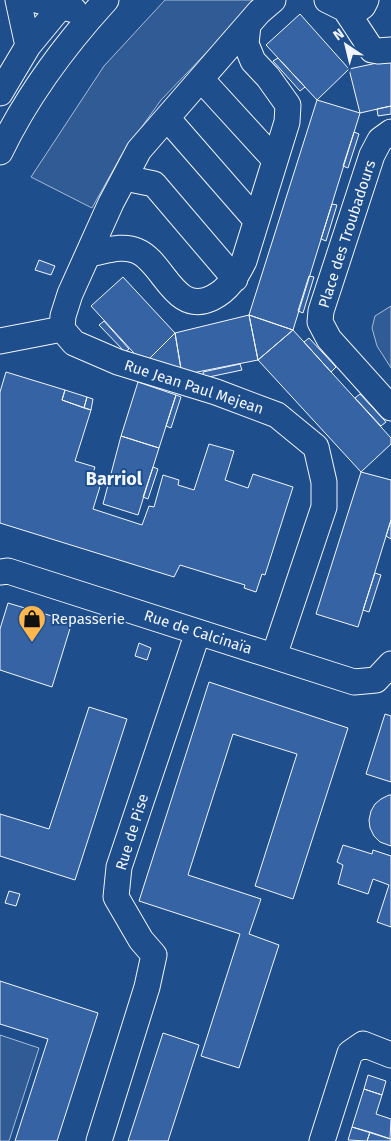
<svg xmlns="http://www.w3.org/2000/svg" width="391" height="1141" font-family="'Fira Sans',sans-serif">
  <rect width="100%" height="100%" fill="#1f4e8c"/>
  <path fill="#305b95" stroke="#a8bbd7" d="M165,0h92l-96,100 -40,56 -29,52 -61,-31 73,-111z
    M391,306v62l-14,-22 -5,-18 3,-12z
    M0,1035l39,13 -30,93h-9z"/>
  <path fill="#3563a3" stroke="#f2f6ff" d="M300,14l49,55 -32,31 -51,-55z
    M278,58l27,29 -5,4 -27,-30z
    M391,60v46l-31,7 -11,-44z
    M317,100l43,13 -67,217 -44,-15z
    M391,106v8l-13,2 -1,-7z
    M354,132l5,2 -11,34 -5,-2z
    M332,204l5,1 -11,36 -5,-2z
    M39,260l16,6 -4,9 -16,-5z
    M309,276l5,1 -11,36 -5,-2z
    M123,277l52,56 -31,31 -53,-58z
    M249,315l9,45 -76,15 -7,-42z
    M249,315l44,15 -35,30z
    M104,321l25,28 -4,3 -26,-27z
    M293,330l98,108v6l-30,28 -103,-112z
    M175,333l7,42 -38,-11z
    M309,338l27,29 -5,5 -27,-30z
    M240,364l2,6 -38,8 -1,-6z
    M6,372l59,18 -3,10 29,10 -16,51 20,6 -3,9 10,4 -9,29 49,16 7,-19 5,1 9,-32 16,5 -1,5 16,5 15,-46 25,7 -9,29 23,8 5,-14 40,13 -28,88 -3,-1 -6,18 -12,-4 1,-3 -65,-20 -6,12 -174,-54v-131z
    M138,382l38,13 -17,53 -38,-12z
    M65,390l22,7 -3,11 -22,-8z
    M360,394l26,28 -5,4 -26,-28z
    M176,395l5,2 -10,31 -5,-2z
    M87,397l6,2 -2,11 -7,-2z
    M121,436l38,12 -21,67 -35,-11z
    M153,467l5,2 -10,30 -5,-2z
    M361,472l30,8v40l-33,107 -42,-13z
    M391,520v19l-5,-3z
    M375,573l6,2 -12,37 -6,-2z
    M8,603l64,19 -20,65 -52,-17v-41z
    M139,643l12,5 -4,12 -12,-4z
    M209,682l139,46 -55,171 -38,-13 42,-132 -64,-20 -45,141 73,24 -12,35 30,11 -40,123 -38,-12 39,-122 -101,-33z
    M89,707l38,12 -52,161 -75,-24v-42l49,15z
    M385,714l6,2v66l-25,-8z
    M389,795h2v51l-11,-4 -6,-6 -4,-8 -1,-8 2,-9 4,-7 6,-5z
    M343,845l29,9 1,-4 18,6v71l-14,-5 12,-37 -16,-6 -5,15 -30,-10 5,-19 -6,-3z
    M9,891l11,3 -4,12 -11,-3z
    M0,981l98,32 -41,128h-42l33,-102 -48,-15z
    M163,1033l36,12 -31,96h-40z
    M368,1075l18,6 -4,14 -18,-6z
    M364,1089l18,6 -6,19 15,5 -1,20 -38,-12z
    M352,1127l18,5 -3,9 -19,-1z
    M370,1132l21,7v2h-24z"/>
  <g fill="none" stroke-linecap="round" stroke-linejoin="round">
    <defs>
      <path id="minor" d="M18,0l10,46
        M36,0l38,10
        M327,0l18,9 11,2 7,-5 3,-6
        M345,9l27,41 6,1 13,-1
        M201,79l74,81
        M0,93l28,-47 38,-46
        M167,118l89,102
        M391,132l-11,8 -8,15 -51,156 -1,11 9,17 62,69
        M0,152c27,-56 64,-106 106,-152
        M125,178l29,6 81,95
        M88,254c15,-2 34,-10 49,-3 27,11 37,65 75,47 16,-8 24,-21 32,-37l43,-139 1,-17 -20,-28 -15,-16 -7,-17 2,-19
        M62,329l12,14 44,19 98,30 61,23 39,32 8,35v25l-50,149
        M62,329l1,-13 7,-22 41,-91 28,-53 120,-138 14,-12
        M0,341l62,-12
        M0,572l8,-1 346,111 22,-2 15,-16
        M99,1141l48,-154 7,-32 -13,-15 -25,-43 3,-30 79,-235
        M322,1141l28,-88 13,-9 28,11"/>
    </defs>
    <use href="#minor" stroke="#f2f6ff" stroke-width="27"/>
    <use href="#minor" stroke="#1f4e8c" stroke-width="25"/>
  </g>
  <defs>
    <symbol id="shop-pin" viewBox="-11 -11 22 30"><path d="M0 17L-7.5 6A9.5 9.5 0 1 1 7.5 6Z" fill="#ffb74d" stroke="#1f4e8c"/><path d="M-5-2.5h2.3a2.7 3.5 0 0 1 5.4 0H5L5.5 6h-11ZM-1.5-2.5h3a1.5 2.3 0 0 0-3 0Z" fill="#111"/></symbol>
  </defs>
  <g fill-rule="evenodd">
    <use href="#shop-pin" x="16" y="603" width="32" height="43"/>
  </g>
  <g text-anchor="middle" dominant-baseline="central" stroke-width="4" stroke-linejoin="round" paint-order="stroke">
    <g font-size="15" fill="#f2f6ff" stroke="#1f4e8c">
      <text transform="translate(347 234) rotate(-72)">Place des Troubadours</text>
      <text transform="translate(194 387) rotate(18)">Rue Jean Paul Mejean</text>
      <text transform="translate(198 632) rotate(18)">Rue de Calcinaïa</text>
      <text transform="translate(132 832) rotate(-73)">Rue de Pise</text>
    </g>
    <g font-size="15" fill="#f2f6ff" stroke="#1f4e8c" text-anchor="start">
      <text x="51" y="619">Repasserie</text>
    </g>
    <g font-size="18" font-weight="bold" fill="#f2f6ff" stroke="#1f4e8c">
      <text x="114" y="479">Barriol</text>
    </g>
  </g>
  <g transform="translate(346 45) rotate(325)" stroke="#1f4e8c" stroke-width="4" paint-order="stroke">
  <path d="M0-4L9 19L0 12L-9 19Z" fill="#f2f6ff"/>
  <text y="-8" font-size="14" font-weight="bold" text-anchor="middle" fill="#f2f6ff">N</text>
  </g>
</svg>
